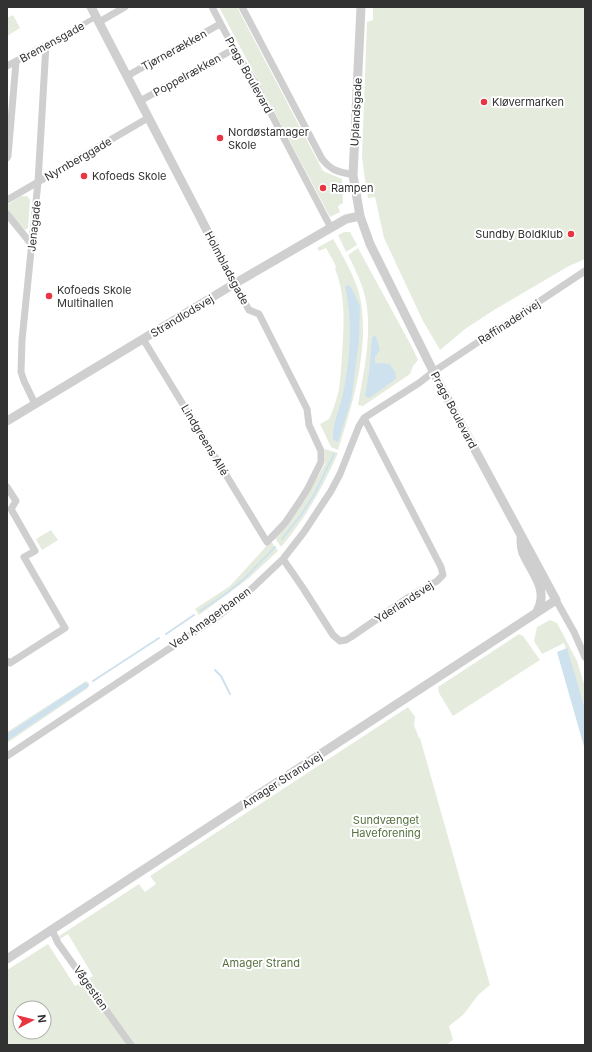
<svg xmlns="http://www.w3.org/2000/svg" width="592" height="1052" font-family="Inter,sans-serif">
  <rect width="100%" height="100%" fill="#fff"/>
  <path fill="#e5ecde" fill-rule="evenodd" d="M219,7h18l86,164 19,8 1,24 -5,3 2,6 -10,5z
    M373,7h212v252l-16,7 -75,44 -29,19 -25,21 -17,-29 -39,-83 -9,-41 -7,1 -4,-25 -2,-17 5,-134 6,-2z
    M13,15l7,13 -13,8v-18z
    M21,196h6l3,4 -2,28 -3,2 -18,-20v-5z
    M344,232h6l7,13 -11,7 -8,-17z
    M333,239c9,15 23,40 27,58 10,50 -7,106 -22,153l-7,-3 -11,-23 9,-5 2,-4c3,-8 6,-17 8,-26 2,-12 2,-23 3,-35 2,-28 4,-59 -7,-85l1,-1 -1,-4 -9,-16 -7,3 -2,-3z
    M358,248l55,101 5,11 -5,6 -3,8 -47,32 -5,-1c6,-34 14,-70 8,-104 -3,-16 -11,-32 -18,-46z
    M325,449l13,4c-15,34 -33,66 -57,94l-6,-9 29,-37 21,-37z
    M51,530l7,10 -16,10 -6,-11z
    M271,541l7,10 -29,27 -50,37 -4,-6 35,-23z
    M550,620l7,3 20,38 8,26v22l-21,-66 -22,11 -8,-13 3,-14z
    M519,634l4,2 17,24 -87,56 -14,-23 -1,-6z
    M86,681l3,2 -1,5 -81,55v-11z
    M408,707l7,10 -1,8 5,13h1l70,247 -12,10 -14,19 -15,12 4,14 -7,5h-439v-75l41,-26 27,42 18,-10 -25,-42 -8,5 -1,-3 80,-52 6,8 11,-8 -6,-8zM20,1008h24v24h-24z"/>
  <path fill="#cee1ee" d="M348,285l3,2 9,19 -1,35 -8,60 -13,41 -5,-2c-1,-16 7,-31 10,-46 7,-34 10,-73 2,-108z
    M376,336l4,14 -5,7v6l15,1 5,8 1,7 -27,19 -4,-2 4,-23 3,-34v-2z
    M567,648l18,61v41l-28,-98z
    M84,683h4l1,3 -82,55v-7z"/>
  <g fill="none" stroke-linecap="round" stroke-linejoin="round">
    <path stroke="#cee1ee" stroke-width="2" d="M282,539l19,-24 13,-20 20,-41
      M200,611l27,-18 17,-14 31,-32
      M166,634l28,-19
      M215,670l6,6 9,18
      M93,681l66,-43"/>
    <path stroke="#cfcfcf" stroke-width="5" d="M46,45l50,-28"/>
    <path stroke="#cfcfcf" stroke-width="7" d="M212,7l22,42 20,32 77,147
      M242,7l80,152c11,13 16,12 31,16
      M99,22l26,-15
      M7,66l39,-21
      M127,76l93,-52
      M140,101l94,-52
      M7,158l1,-2 8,-94
      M7,200l141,-82
      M7,214l25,31
      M143,339l124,203 18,-19 15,-22 8,-13 13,-26v-11l-12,-26 -2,-16 -48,-95 -10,-4 -15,-26
      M35,404l-11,-23 -3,-9 1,-32 16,-158 8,-137
      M7,487l9,14 -5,8 24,42 -11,6 41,71 -55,35 -3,-2
      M283,559l20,29 30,47 7,6 6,-1 5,-3 58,-40 28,-16 6,-6 -2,-8 -77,-149
      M556,600l18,32 11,25
      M7,756l210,-139 29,-23 37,-35 21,-27 27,-41 9,-17 19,-48 5,-8 55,-35 14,-11 152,-101
      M52,930l6,13 73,102"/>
    <path stroke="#cfcfcf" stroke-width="9" d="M91,7l107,206 36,71
      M7,421l227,-137 112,-65 14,-3
      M521,538c0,5 0,10 2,15 9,21 27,37 13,60
      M7,959l549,-359 -117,-217 -69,-139 -10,-28 -7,-41 8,-168"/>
  </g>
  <g fill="#e93542" stroke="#fff" stroke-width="1.5">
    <circle cx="484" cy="102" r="4"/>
    <circle cx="220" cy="138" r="4"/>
    <circle cx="84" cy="176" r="4"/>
    <circle cx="323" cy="188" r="4"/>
    <circle cx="571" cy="234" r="4"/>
    <circle cx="49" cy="296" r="4"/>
  </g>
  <g text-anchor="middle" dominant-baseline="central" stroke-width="4" stroke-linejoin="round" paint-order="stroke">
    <g font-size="11" fill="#323232" stroke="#fff">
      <text transform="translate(52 42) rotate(-29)">Bremensgade</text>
      <text transform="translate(174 50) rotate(-29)">Tjørnerækken</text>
      <text transform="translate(187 75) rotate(-29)">Poppelrækken</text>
      <text transform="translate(249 75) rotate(61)">Prags Boulevard</text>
      <text transform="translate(356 112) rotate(-87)">Uplandsgade</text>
      <text transform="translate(78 159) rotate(-30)">Nyrnberggade</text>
      <text transform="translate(34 226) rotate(-84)">Jenagade</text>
      <text transform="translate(227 268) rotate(62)">Holmbladsgade</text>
      <text transform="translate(182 316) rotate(-31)">Strandlodsvej</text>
      <text transform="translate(509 322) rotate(-33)">Raffinaderivej</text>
      <text transform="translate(454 410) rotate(62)">Prags Boulevard</text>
      <text transform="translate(205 440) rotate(59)">Lindgreens Allé</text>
      <text transform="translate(404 602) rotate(-33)">Yderlandsvej</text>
      <text transform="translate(210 618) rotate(-36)">Ved Amagerbanen</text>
      <text transform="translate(282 780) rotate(-33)">Amager Strandvej</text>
      <text transform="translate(91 988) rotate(55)">Vågestien</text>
    </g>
    <g font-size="11" fill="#323232" stroke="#fff" text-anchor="start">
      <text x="492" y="102">Kløvermarken</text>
      <text x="228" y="132">Nordøstamager<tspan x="228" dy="13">Skole</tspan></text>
      <text x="92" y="176">Kofoeds Skole</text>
      <text x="331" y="188">Rampen</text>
      <text x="563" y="234" text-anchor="end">Sundby Boldklub</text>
      <text x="57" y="290">Kofoeds Skole<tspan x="57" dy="13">Multihallen</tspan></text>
    </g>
    <g font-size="11" fill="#55703e" stroke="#fff">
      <text x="386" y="820">Sundvænget<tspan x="386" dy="13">Haveforening</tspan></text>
      <text x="261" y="963">Amager Strand</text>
    </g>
  </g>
  <rect width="592" height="1052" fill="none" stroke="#323232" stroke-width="16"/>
  <g transform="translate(32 1020) rotate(83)"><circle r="19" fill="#ffffff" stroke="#adadad"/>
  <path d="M0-3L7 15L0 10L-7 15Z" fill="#e93542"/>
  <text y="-6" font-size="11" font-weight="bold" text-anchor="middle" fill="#323232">N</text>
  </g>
</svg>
